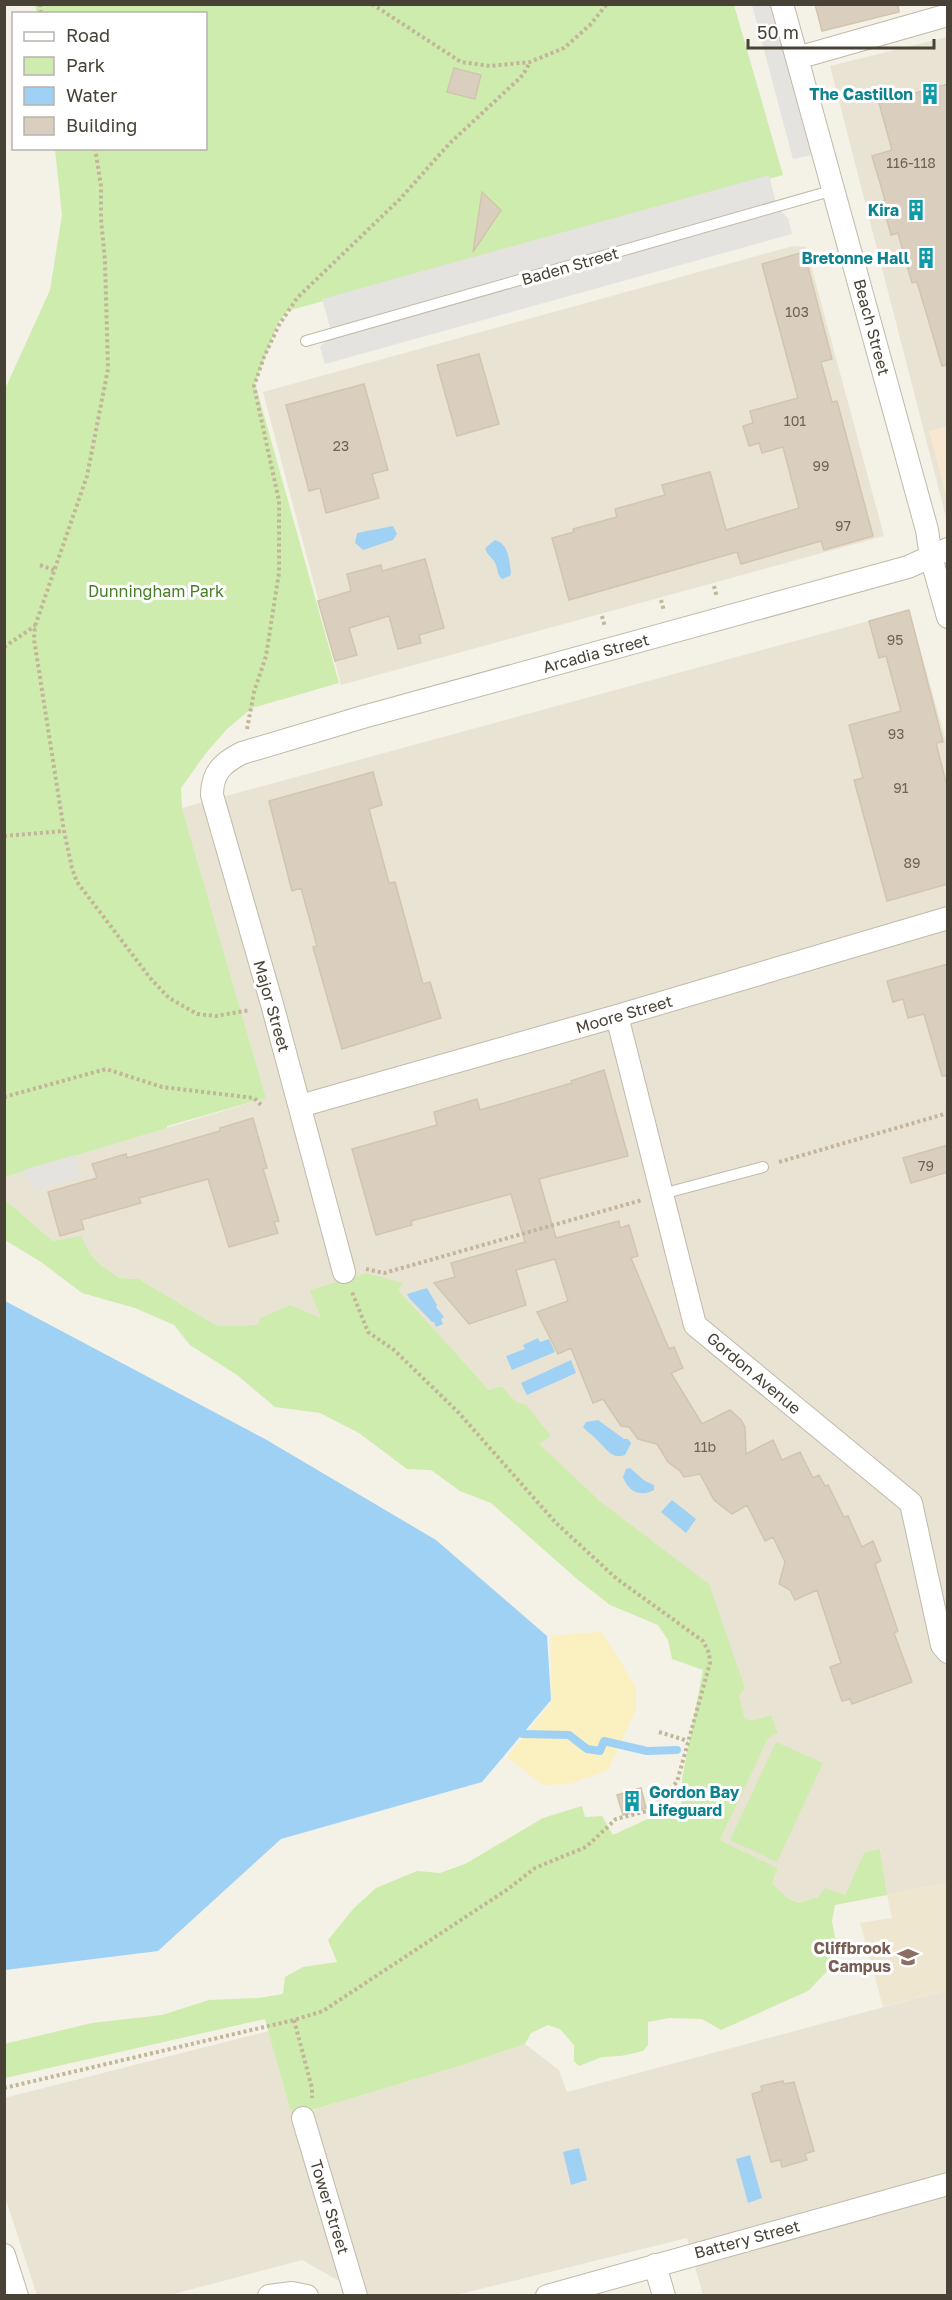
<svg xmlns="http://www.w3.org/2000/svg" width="952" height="2300" font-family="'Golos Text',sans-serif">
  <rect width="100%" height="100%" fill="#f4f1e7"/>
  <path fill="#e9e3d4" d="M947,37v484l-117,-455z
    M793,246l13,1 78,289 -543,149 -78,-293z
    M909,610l39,138 -1,1135 -60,12 -7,-46 -16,5 -19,41 -27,2 -20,6 -13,-7 -13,-13 6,-15 -58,-28 48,-103 10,-4 -7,-18 -17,5 -9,-1 -6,-23 -137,-193 -64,-59 13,-8 -35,-34 -14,-16 -13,4 -92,-100 5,-6 -81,35 -64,6 -40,1 -78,-47 -19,-1 -18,-12 -12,-12 -7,-11 -30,-2 -48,-41v-23l261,-79 -84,-290z
    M944,1991l4,14 -1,290h-244l-16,-57 -231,57h-92l-62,-35 -132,35h-133l-32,-98 -1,-99 265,-67 23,85 174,-52 59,-20 34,26 8,22z"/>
  <path fill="#f8e8d1" d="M947,426h1l-1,73 -18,-68z"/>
  <path fill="#efe6d0" d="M947,1883v121l-4,-13 -60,16 -23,-84 32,-5 -5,-23z"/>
  <path fill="#ceecad" d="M35,5h699l49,170 -496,136 -9,12 -23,60 84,300 -87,25 -25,21 -21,24 -25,35 1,20 84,290 -99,28v2l-162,49v-788l45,-99 12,-75 -7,-66 151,-1v-134l-169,-1z
    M5,1200l48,41 28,-5 9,18 12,12 18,12 19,1 78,47 40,-1 4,-7 29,-13 31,13 -11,-28 57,-17 36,10 -5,7 91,100 13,-4 14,16 10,3 25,31 -12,8 63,59 107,81 36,104 -6,8 6,23 9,1 17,-5 7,18 -10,5 -48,102 58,28 -6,15 13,13 13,7 20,-6 7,-9 20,7 19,-42 16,-4 7,46 -52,10 -3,16 7,38 -31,32 -87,39 -19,-11 -33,-1 -21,4v23l-5,6 -22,5 -19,1 -23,9 -5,-5v-16l-14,-16 -12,-4 -17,8 -6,11 -59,20 -174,52 -27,-97 -260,59 -1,-34 88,-21 70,-8 47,-15 50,-2 24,-4 2,-17 18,-10 34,-5 -9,-22 26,-32 22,-20 41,-17 23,2 25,-9 78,-46 39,-12 3,11 17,-1 11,19 41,-19 27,-8 1,-29 21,-109 -31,-11 -4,-19 -10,-15 -48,-20 -33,-26 -86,-76 -31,-12 -29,-21 -24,-1 -48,-36 -39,-20 -45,-6 -38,-32 -47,-30 -16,-20 -39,-17 -53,-15 -41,-31 -36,-22z
    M776,1742l47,21 -46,99 -47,-22z"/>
  <path fill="#fbf0c0" d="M602,1632l34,55v23l-28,60 -38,14 -27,1 -36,-28 44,-54v-67z"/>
  <path fill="#e5e3df" d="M752,5h19l40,150 -18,4z
    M769,175l8,32 11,11 4,16 -467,130 -5,-17 12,-13 -10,-35z
    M75,1155l6,22 -46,13 -12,-20z"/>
  <path fill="#9fd1f5" d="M393,526l4,8 -4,6 -30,10 -8,-7 2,-10z
    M495,540c14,4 14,20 16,32l-1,4 -8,3c-5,-5 -4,-8 -6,-14 -2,-7 -9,-9 -11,-17z
    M427,1288l10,17 -1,2 8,10 -3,2 2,5 -7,3 -2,-5h-2l-23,-24 -2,-4z
    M5,1301l260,138 171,101 111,96 4,64 -69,82 -201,57 -123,112 -153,19z
    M538,1338l2,4 9,-3 6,13 -43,18 -6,-14 19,-7 -2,-4z
    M571,1360l5,13 -49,22 -6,-12z
    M598,1420l26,19h4l3,4 -6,12c-14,5 -19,-7 -28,-15 -4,-5 -10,-8 -14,-13l3,-5z
    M630,1468l15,13 9,4v5c-14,8 -26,1 -31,-13l3,-8z
    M672,1500l24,19 -10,14 -25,-21z
    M579,2148l8,32 -16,5 -8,-33z
    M750,2155l12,43 -14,5 -12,-44z"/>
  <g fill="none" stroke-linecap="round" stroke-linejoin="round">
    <path stroke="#9fd1f5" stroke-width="8" d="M523,1734l46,1 18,14 13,2 4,-10 43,10 30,-1"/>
  </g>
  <path fill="#dacfbe" stroke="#d2c5ae" stroke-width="1.5" d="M815,4h83l1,8 -77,19z
    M454,68l27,7 -6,24 -28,-7z
    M948,84v281l-6,1 -25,-84 -5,1 -14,-50 -7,2 -9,-34 3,-1 -13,-44 20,-6 -13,-47z
    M482,192l19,18 -28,42z
    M804,252l28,107 -11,3 11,40 5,-1 36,135 -49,14 -3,-9 -80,23 -4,-12 -168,48 -17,-62 22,-6 -1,-3 44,-12 -2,-8 50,-14 -3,-10 48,-13 16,58 73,-22 -16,-61 -21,6 -3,-10 -10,3 -6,-20 10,-3 -3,-12 48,-13 -36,-134z
    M479,354l20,70 -42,12 -20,-71z
    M364,384l24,86 -16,4 7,24 -53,15 -6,-25 -11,3 -23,-86z
    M425,559l19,69 -25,7 2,8 -23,6 -9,-33 -40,12 8,27 -22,6 -17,-60 33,-10 -4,-17 34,-9 1,6z
    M909,610l34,132 -7,1 12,47v94l-61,17 -33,-121 9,-2 -14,-53 52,-14 -15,-55 -7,2 -10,-37z
    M373,772l9,33 -13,4 20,74 6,-1 28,102 7,-2 11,36 -99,31 -29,-102 4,-1 -16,-58 -9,3 -23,-90z
    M948,964v112h-6l-18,-62 -16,4 -5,-19 -10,3 -6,-21z
    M604,1070l24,86 -89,23 17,59 63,-17 1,7 9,-3 9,31 -7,2 38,91 5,-2 9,21 -12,5 31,51 28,-14 11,10 4,7 1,27 27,-14 9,20 18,-8 13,26 6,-3 6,11 3,-1 16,32 4,-1 14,31 11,-6 8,20 -6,3 23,67 -4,2 18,49 -60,22 -2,-5 -8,2 -12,-34 11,-4 -24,-73 -22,10 -5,-10 -11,-6 6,-22 -12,-25 -8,4 -18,-36 -15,9 -18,-14 -14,-26 -16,3 -4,-6 -12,-9 -11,-18 -19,-5 -9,-12 -8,-1 -18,-27 -10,4 -22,-55 -13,6 -21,-42 31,-11 -13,-42 -39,11 10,35 -57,19 -35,-41 21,-6 -4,-14 74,-21 -14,-48 -100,27 1,4 -36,10 -24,-86 85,-24 -3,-13 43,-13 3,11 92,-27 -1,-2z
    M253,1118l14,50 -4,1 16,52 -5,1 4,11 -49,14 -21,-68 -69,19 2,5 -60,17 3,9 -24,7 -12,-44 49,-14 -5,-14 34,-10 1,4 93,-27v-3z
    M948,1145v27l-37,11 -8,-25z
    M641,1788l5,20 -23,7 -6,-20z
    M783,2081l1,3 10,-2 20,69 -9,3 2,6 -25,7 -2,-7 -9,2 -19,-68 10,-3 -1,-5z"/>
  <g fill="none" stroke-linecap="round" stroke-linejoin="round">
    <defs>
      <path id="lane" d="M306,341l528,-151
        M662,1194l101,-27"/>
      <path id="street" d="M782,4l145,526 4,27 17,60
        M797,58l151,-43
        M617,1016l78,309 216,178 31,142 6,7
        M300,1106l317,-90 331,-98
        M344,1272l-72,-268 -60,-209c0,-22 10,-32 30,-42l121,-36 545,-150 40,-18
        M303,2118l53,178
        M4,2255l13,41
        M655,2265l9,31
        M269,2296l23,-3 15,3
        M547,2296l401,-112"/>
    </defs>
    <use href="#lane" stroke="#c1b9a9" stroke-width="12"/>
    <use href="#street" stroke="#c1b9a9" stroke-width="24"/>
    <path stroke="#c3b599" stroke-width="4" stroke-dasharray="3 3" stroke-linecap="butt" d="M40,4l1,10
      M372,4l89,58 29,4 40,-4 34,-14 26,-23 17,-21
      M95,148l6,38v33l4,42 3,108 -21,107 -52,150 -1,13 30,192 8,37 5,14 74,97 18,19 28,16 19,2 34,-6
      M40,565l14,5
      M714,586l3,11
      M661,600l3,11
      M602,616l3,11
      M4,647l31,-21
      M247,729l7,-37 12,-36 13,-83v-72l-25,-115 10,-29 15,-32 18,-27 103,-99 49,-55 74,-69 7,-13
      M4,836l60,-5
      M4,1097l102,-28 56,18 92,11 9,9
      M779,1162l169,-49
      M366,1269l18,4 258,-73
      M659,1732l29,9
      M294,2020l18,68v10
      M4,2088l290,-68 29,-9 185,-122 27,-21 51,-21 30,-28 31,-8 30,-29 33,-119 -1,-10 -6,-12 -86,-62 -61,-56 -97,-110 -65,-63 -26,-18 -16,-40"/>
    <use href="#lane" stroke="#fff" stroke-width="10"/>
    <use href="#street" stroke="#fff" stroke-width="22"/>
  </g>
  <defs>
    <symbol id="building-bare" viewBox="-9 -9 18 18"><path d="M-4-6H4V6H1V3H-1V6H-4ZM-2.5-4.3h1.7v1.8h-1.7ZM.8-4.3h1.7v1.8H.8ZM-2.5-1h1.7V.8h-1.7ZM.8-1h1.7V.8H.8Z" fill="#0f9aa8" stroke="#fff" stroke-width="2.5" paint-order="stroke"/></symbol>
    <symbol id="university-bare" viewBox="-9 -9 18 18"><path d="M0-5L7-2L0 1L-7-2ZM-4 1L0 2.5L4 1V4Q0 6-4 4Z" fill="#8d6e63" stroke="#fff" stroke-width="2.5" paint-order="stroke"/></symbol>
  </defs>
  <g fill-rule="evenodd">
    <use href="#building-bare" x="915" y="79" width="30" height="30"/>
    <use href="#building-bare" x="901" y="195" width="30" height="30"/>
    <use href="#building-bare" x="911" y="243" width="30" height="30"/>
    <use href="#building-bare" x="617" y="1786" width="30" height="30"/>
    <use href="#university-bare" x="893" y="1942" width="30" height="30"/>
  </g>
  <g text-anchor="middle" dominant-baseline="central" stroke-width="6" stroke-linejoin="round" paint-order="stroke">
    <g font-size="14" fill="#6c6457">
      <text x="911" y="162">116-118</text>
      <text x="797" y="311">103</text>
      <text x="795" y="420">101</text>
      <text x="341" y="445">23</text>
      <text x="821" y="465">99</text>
      <text x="843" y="525">97</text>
      <text x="895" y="639">95</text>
      <text x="896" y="733">93</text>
      <text x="901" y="787">91</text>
      <text x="912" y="862">89</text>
      <text x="926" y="1165">79</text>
      <text x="705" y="1446">11b</text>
    </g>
    <g font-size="16" font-weight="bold" fill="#0d838f" stroke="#fff" text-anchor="end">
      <text x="913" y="94">The Castillon</text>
      <text x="899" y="210">Kira</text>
      <text x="909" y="258">Bretonne Hall</text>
      <text x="649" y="1792" text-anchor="start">Gordon Bay<tspan x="649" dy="18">Lifeguard</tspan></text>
    </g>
    <g font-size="16" fill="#484135" stroke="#fff">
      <text transform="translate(570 266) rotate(-16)">Baden Street</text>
      <text transform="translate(872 327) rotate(75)">Beach Street</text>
      <text transform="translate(596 653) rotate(-15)">Arcadia Street</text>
      <text transform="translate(272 1006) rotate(74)">Major Street</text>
      <text transform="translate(624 1014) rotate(-16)">Moore Street</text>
      <text transform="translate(754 1373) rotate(40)">Gordon Avenue</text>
      <text transform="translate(330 2207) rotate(73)">Tower Street</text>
      <text transform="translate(747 2239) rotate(-15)">Battery Street</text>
    </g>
    <g font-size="16" fill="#457e24" stroke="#fff">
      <text x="156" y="591">Dunningham Park</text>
    </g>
    <g font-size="16" font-weight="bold" fill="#785e54" stroke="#fff" text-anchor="end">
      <text x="891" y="1948">Cliffbrook<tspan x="891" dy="18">Campus</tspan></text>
    </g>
  </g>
  <rect width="952" height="2300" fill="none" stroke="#484135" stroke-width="12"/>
  <rect x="12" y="12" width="195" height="138" fill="#ffffff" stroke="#b6b3ae" stroke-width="1.5"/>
  <rect x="24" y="32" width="30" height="9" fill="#ffffff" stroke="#b6b3ae" stroke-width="1.5"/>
  <text x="66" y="42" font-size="18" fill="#484135">Road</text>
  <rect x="24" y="57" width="30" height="18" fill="#ceecad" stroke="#b6b3ae" stroke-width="1.5"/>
  <text x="66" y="72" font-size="18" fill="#484135">Park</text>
  <rect x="24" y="87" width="30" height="18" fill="#9fd1f5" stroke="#b6b3ae" stroke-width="1.5"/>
  <text x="66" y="102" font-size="18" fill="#484135">Water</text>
  <rect x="24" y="117" width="30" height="18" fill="#dacfbe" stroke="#b6b3ae" stroke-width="1.5"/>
  <text x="66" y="132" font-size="18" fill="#484135">Building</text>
  <path d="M748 39v9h186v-9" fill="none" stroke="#484135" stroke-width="3"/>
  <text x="757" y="39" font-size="18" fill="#484135" stroke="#ffffff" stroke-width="4.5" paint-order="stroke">50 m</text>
</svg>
